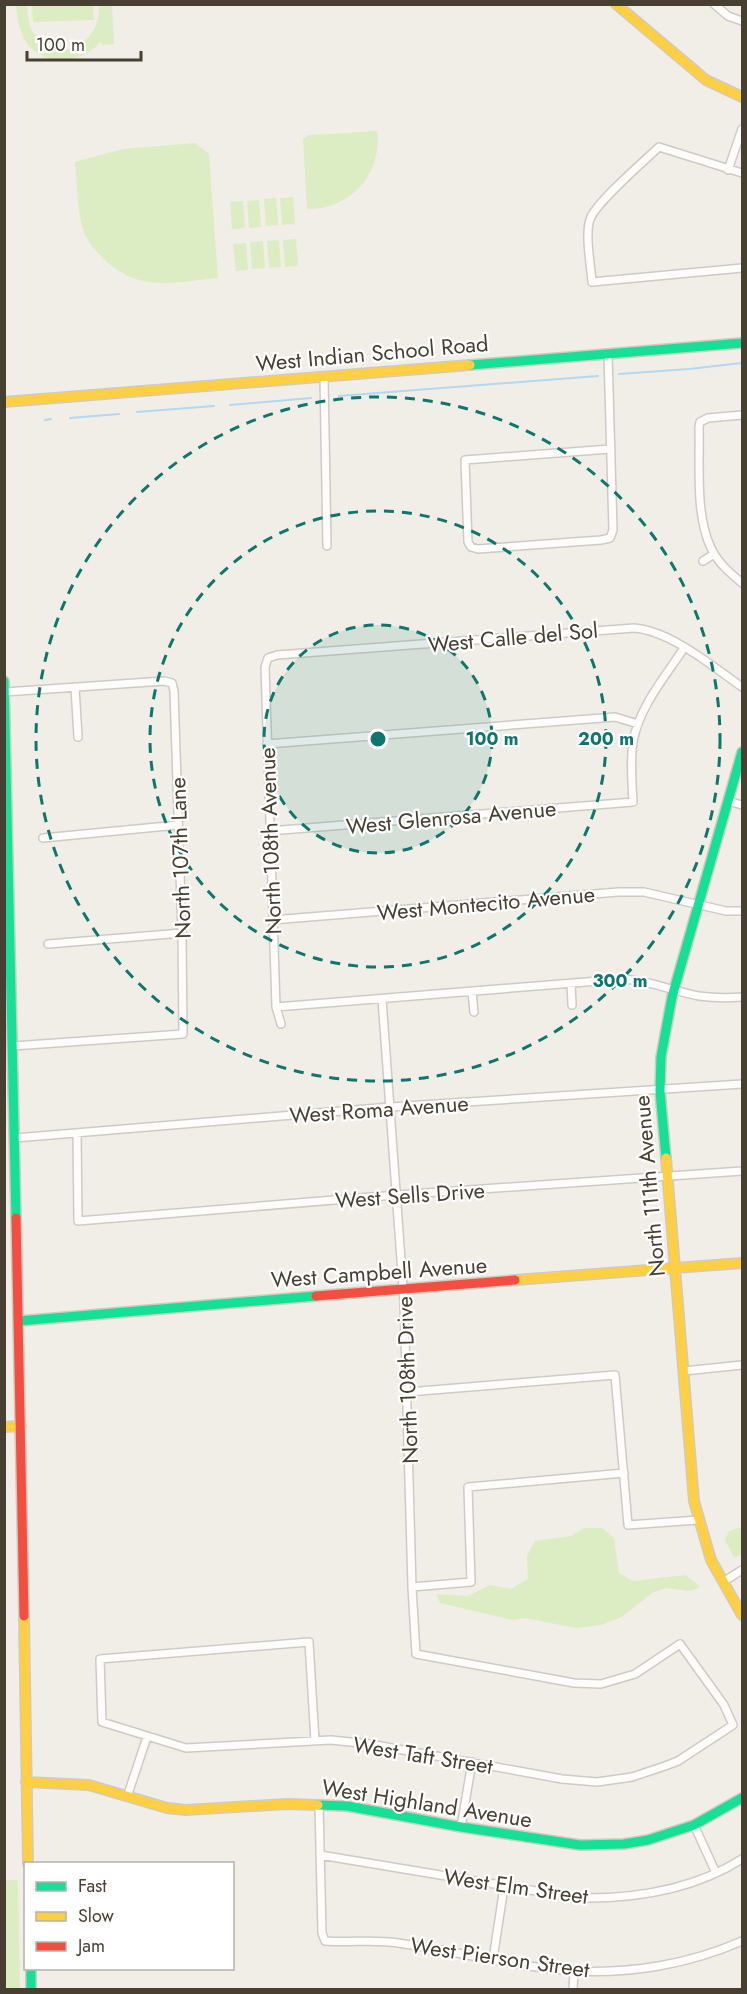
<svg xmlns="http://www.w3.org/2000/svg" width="747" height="1994" font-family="Jost,sans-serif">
  <rect width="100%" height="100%" fill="#f0eee7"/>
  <path fill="#dcedc3" d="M16,5h11c1,9 1,19 6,27 23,34 68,14 66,-27h13l2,39 -12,1 -1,-4c-17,23 -59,26 -75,1 -7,-11 -9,-25 -10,-37z
    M32,5h61l1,15 -61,2z
    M377,131c6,42 -27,79 -70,78l-4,-70 6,-4z
    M195,143l14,11 9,124c-44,4 -78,15 -113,-18 -12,-11 -21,-23 -24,-38 -4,-20 -4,-41 -6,-60l48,-13z
    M293,197l2,27 -13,1 -2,-27z
    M276,198l2,27 -12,1 -2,-27z
    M259,200l2,27 -12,1 -2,-27z
    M243,201l2,27 -13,1 -2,-27z
    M296,239l2,27 -13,1 -2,-27z
    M279,240l2,27 -12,1 -2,-27z
    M263,241l2,27 -13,1 -2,-27z
    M246,243l2,27 -12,1 -3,-27z
    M742,1527v27l-8,4 -9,-18 4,-9z
    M584,1528h18l12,10 5,35 14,8 53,-6 14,12 -9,4 -26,-3 -13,5 -30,24 -21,8 -25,3 -51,-10 -13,2 -72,-17 -4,-9 32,2 22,-11 21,4 17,-10 -1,-23 8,-15 36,-5z
    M5,1880h13l2,109h-15z"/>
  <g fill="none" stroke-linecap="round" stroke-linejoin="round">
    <path stroke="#b2d8f3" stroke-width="2" d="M619,374l70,-5 53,-6
      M339,396l259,-20
      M230,405l81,-7
      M137,412l77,-6
      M70,418l49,-4
      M45,420l6,-1"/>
    <defs>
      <path id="street" d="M714,4l14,12 14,5
        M728,170l14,-41
        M742,173l-83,-26c-16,15 -60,53 -68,70 -7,14 0,49 1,65l150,-14
        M608,354l5,176 -3,8 -9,2 -123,9 -7,-2 -3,-5 -3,-82 145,-11
        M324,376l3,170
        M742,415l-34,3 -8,4 -1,5c1,37 -4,88 12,121 7,15 19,25 31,35
        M703,561l11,-7
        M75,687l3,50
        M5,692l159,-11 8,2 2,8 8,242 1,101 -170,12
        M267,744l348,-27 23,7
        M728,801l14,4
        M269,831l364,-29c-1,-20 -3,-41 0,-60 6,-35 32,-65 51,-94
        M43,838l135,-13
        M272,920l346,-28h26l82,19h16
        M48,944l134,-11
        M571,983l1,22
        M472,992l2,20
        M276,1007l347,-28c30,2 49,12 76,17 15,2 29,2 43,1
        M281,1024l-5,-17 -11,-340 3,-9 9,-3 357,-27c37,3 78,38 108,59
        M77,1133l1,88 318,-26 346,-24
        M15,1138l375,-31 352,-23
        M684,1371l58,-6
        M408,1392l207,-17 13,150 70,-5
        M723,1582l19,-12
        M412,1587l59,-5 -3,-95 156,-14
        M315,1741l-6,-99 -209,17 2,63 84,26 145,-8 39,4 192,35 35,3 35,-5 33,-11 13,-5 55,-36 -9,-20 -44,-61 -45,30 -34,10 -27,-1 -158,-29 -4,-67 -8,-286 -22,-302
        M127,1797l20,-60
        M319,1804l3,129 3,8c25,2 49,-2 73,2 59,8 117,24 176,28 57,3 116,-7 168,-30
        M694,1825l22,48
        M461,1827l11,-65
        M320,1855l258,43c57,1 115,-8 164,-39
        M493,1959l11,-72
        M573,1990l1,-19"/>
      <path id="fast" d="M470,365l272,-22
        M4,681l12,537
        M666,1158l-6,-67 1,-34 11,-60 70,-245
        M19,1321l297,-25
        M318,1805l29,1 114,21 119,18 44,-1 24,-4 46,-15 48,-27
        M31,1968v22"/>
      <path id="slow" d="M616,4l90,76 36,17
        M4,402l466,-37
        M666,1158l28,343 17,59 31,55
        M515,1280l227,-17
        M4,1427l17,-1
        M24,1616l4,248
        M26,1782l63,3 78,23 19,2 101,-6 31,1"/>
      <path id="jam" d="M16,1218l8,398
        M316,1296l199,-16"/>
    </defs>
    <use href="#street" stroke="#cecbc5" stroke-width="10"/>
    <use href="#fast" stroke="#d0cbbd" stroke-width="12"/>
    <use href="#slow" stroke="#d0cbbd" stroke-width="12"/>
    <use href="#jam" stroke="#d0cbbd" stroke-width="12"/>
    <use href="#street" stroke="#fdfcfb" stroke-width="7"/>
    <use href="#fast" stroke="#16e098" stroke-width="9"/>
    <use href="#slow" stroke="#ffcf43" stroke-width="9"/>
    <use href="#jam" stroke="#f24e42" stroke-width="9"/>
  </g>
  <circle cx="378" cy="739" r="114" fill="#0f766e" fill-opacity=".12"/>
  <g fill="none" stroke="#0f766e" stroke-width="3" stroke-dasharray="10 8">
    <circle cx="378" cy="739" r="114"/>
    <circle cx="378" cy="739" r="228"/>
    <circle cx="378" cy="739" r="342"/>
  </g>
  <g text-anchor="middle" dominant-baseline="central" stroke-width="4.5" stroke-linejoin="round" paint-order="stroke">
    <g font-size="22" fill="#463f32" stroke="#fff">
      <text transform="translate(372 353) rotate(-5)">West Indian School Road</text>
      <text transform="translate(513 637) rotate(-5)">West Calle del Sol</text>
      <text transform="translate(451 817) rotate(-5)">West Glenrosa Avenue</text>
      <text transform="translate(270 841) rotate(-92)">North 108th Avenue</text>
      <text transform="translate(180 858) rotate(-92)">North 107th Lane</text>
      <text transform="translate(486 903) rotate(-5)">West Montecito Avenue</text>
      <text transform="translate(379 1109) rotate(-4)">West Roma Avenue</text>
      <text transform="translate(649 1186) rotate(-95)">North 111th Avenue</text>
      <text transform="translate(410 1195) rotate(-4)">West Sells Drive</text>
      <text transform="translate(379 1272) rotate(-4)">West Campbell Avenue</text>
      <text transform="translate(407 1380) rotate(-92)">North 108th Drive</text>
      <text transform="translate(423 1755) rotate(9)">West Taft Street</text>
      <text transform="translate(427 1803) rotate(9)">West Highland Avenue</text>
      <text transform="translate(516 1886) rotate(8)">West Elm Street</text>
      <text transform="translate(500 1957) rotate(8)">West Pierson Street</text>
    </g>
  </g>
  <circle cx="378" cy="739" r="9" fill="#0f766e" stroke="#fff" stroke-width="3"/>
  <g font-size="18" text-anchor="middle" font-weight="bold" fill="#0f766e" stroke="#fff" stroke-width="4.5" stroke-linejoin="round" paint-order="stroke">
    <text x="492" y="745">100 m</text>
    <text x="606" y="745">200 m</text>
    <text x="620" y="987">300 m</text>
  </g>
  <rect width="747" height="1994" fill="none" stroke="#463f32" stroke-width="12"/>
  <rect x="24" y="1862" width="210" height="108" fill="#ffffff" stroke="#b5b2ad" stroke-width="1.5"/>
  <rect x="36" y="1882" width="30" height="9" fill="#16e098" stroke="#b5b2ad" stroke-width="1.5"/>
  <text x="78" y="1892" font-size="18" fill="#463f32">Fast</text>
  <rect x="36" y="1912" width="30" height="9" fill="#ffcf43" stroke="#b5b2ad" stroke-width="1.5"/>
  <text x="78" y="1922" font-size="18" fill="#463f32">Slow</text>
  <rect x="36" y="1942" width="30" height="9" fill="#f24e42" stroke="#b5b2ad" stroke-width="1.5"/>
  <text x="78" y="1952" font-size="18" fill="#463f32">Jam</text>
  <path d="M27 51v9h114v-9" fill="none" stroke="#463f32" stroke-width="3"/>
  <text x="36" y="51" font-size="18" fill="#463f32" stroke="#ffffff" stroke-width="4.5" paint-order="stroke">100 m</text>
</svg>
